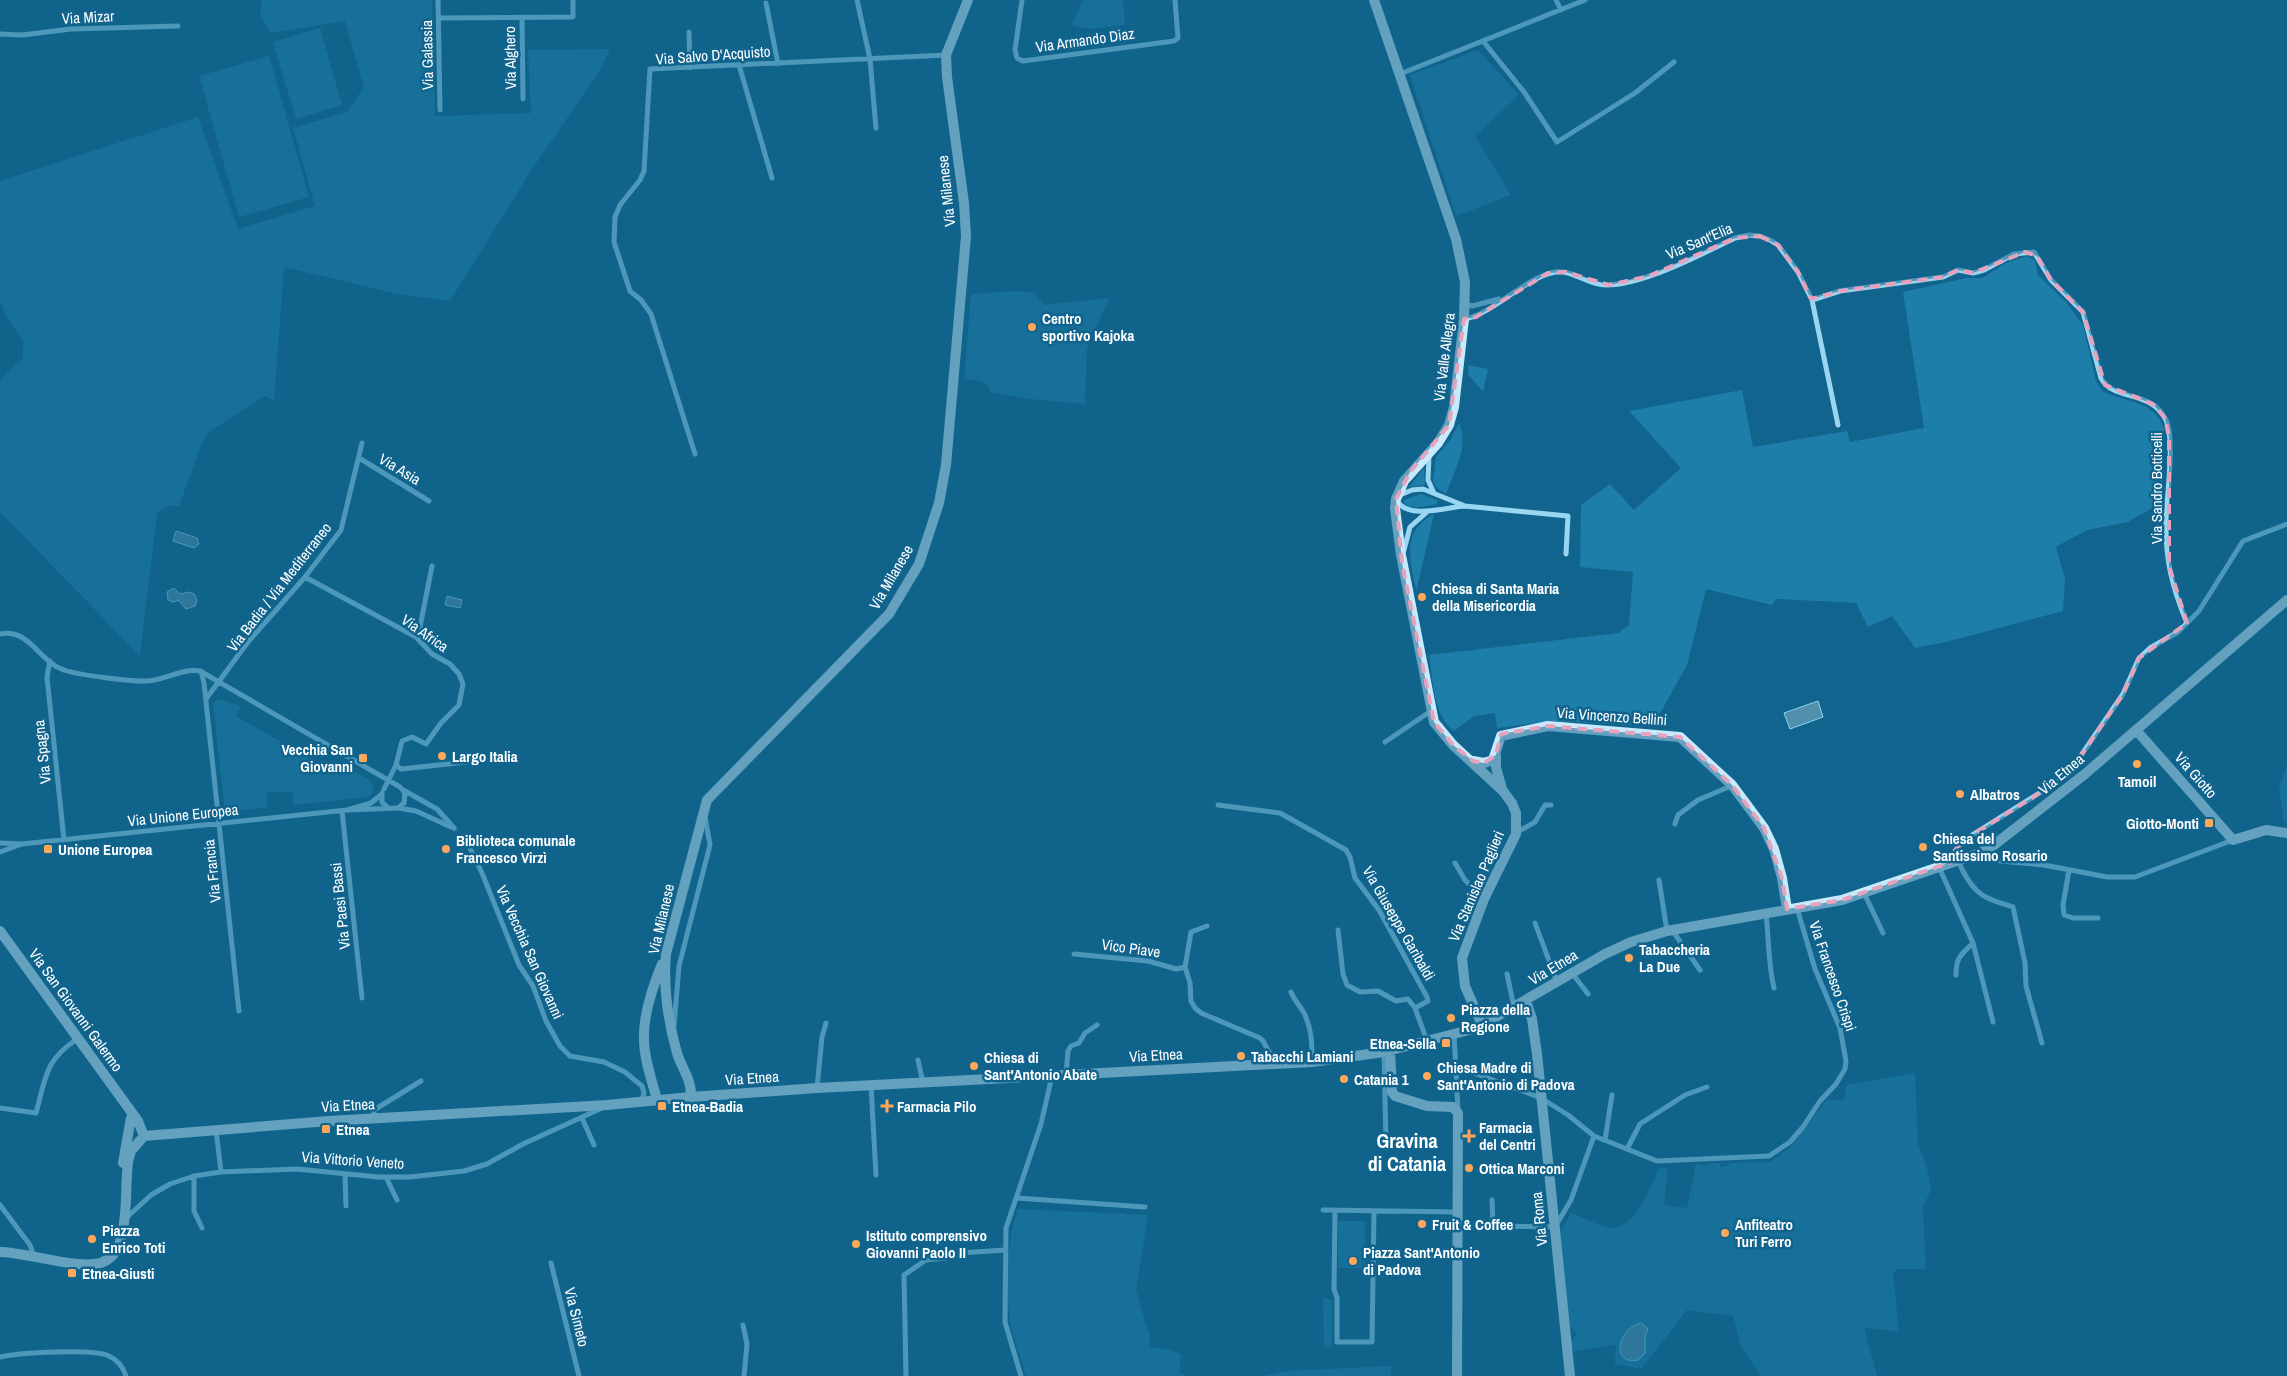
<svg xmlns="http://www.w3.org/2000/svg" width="2287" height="1376" font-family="'Archivo Narrow',sans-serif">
  <rect width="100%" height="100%" fill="#10648d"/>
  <path fill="#1e7eaa" d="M262,0h170l3,116 96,-3 -3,-63 82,-1 -11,23 -67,97 -82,132 -52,-7 -114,-27 -10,133 -9,-4 -55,35 -9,14 -22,61h-12l-10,7 -17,143 -140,-144v-132l23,-22v-17l-18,-27 -5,-14v-119l198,-64 40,112 77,-23 -22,-78 54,-16 17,-25 -19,-66 -74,12 -11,-18z
    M1083,0h40l2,25 -36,4 -17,-4z
    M320,28l22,77 -46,14 -23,-77z
    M1478,50l41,45 -44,41 36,59 -55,21 -46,-141z
    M269,56l40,141 -70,20 -40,-141z
    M2027,256l8,5 3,14 28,27 17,23 13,56 6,10c23,12 51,8 62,37l-3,75 -33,19 -41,8 -31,17 9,32 -2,32 -117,31 -31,6 -23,-32 -24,11 -12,-24 -80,-4 -4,6 -66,-16 -19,76 -34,61 -101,-5 -55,7 -2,-15 -21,3 -20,15c-21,-15 -21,-52 -25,-76l189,-22 11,-8 4,-53 -53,-5 1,-62 29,-21 24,26 47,-42 -52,-57 113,-21 11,57 94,-16 3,11 74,-14 -21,-136 63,-14h16l24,-15z
    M1018,291l16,2 10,12 65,-7 -22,51 -2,55 -55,-5 -39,-7c-3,-13 -16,-12 -27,-13l7,-85z
    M1468,365l20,4 -5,23 -15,-18z
    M1459,423c11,24 -5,48 -13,71l-10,-7 -3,-7 3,-23 15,-18z
    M1424,468l1,17 -16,2z
    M1421,494l16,6v4c-11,2 -23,6 -32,0l-1,-4z
    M1434,514l-17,74 -1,1c-6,-30 -15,-58 18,-75z
    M218,699l23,7 -5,10 105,60 6,-9 21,12 6,8 -2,7 -5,3 -73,8 -2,-14 -26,2 2,14 -43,5 -12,-108z
    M2287,765v58l-3,-1 -5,-33z
    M1915,1073l3,71 8,21 4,18 1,7 -8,17 3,62h-29l-4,5 6,58 -35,-5 13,49h-116l-20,-29 -8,-31 -46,-6 -46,59 -26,-5 1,-19 -43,6 -2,-10 5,-5 -1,-5 -5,-4 -10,-94 11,-20c12,4 28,14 40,15 24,1 41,-42 48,-61l9,2 -4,36 23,3 9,-44 11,2 1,-2 11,-1 2,4h5l3,-4 41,-1 22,-16 35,-47 17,1 3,-15z
    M1018,1209l130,6 -12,75 14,47 -1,10 17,2 15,5 -2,19 10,3h-163c-5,-18 -13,-37 -16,-56 -5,-37 -4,-76 8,-111z
    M1338,1221h27v47h-27z
    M1323,1297l9,3v48l-8,-1z
    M1391,1366v10h-127l22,-5z"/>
  <path fill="#528fad" stroke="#89d5f6" d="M176,531l21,7 2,6 -5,4 -21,-7z
    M174,588l6,6 9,-2 5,2 3,6 -2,6 -9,3 -8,-9 -5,2 -5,-2 -1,-8z
    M447,596l15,4 -2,8 -15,-3z
    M1818,701l5,16 -33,12 -6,-16z
    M1641,1323l7,6 -3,7v17l-7,7c-29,5 -19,-32 3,-37z"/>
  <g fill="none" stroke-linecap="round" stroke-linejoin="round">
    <path stroke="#347b9e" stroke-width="5" stroke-dasharray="5 2.5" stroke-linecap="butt" d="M454,828l16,20"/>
    <path stroke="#98d6f2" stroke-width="5" d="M438,0l2,110
      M857,0l13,59 6,69
      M1022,0l-7,50 2,8 6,3 151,-20 4,-3 -3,-38
      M1556,0l5,10
      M766,3l12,61
      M522,17l1,82
      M439,18l134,-1v-17
      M689,32l1,36
      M0,34l22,1 49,-6 107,-3
      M1483,41l41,51 33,50 78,-49 39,-31
      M739,65l33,113
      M1400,74l185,-74
      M1812,300l28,-9 103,-14 15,-7 15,3 11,-3 30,-16 20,-2 17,28 32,32 18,66c13,24 50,11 65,42 9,18 1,76 0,99 -1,40 6,68 21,104
      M1465,304l7,2 27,-7
      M1464,319c25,-3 59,-39 87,-46 20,-6 35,12 55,12 37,0 94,-30 129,-47l14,-3 11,1 10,4 8,5 20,27 14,28 26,125
      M695,454l-44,-140 -10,-14 -11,-9 -16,-49 1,-25 5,-12 20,-25 4,-9 6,-102 296,-14
      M1429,456l-1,24 6,13
      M359,458l70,43
      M1400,495l12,-5 11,-1 42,17 103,10 -2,38
      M1397,501c11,19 51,6 68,5
      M1404,550l6,-23 17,-15
      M305,577l111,60 16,17 18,10 9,10 4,10 -4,21 -18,18 -15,21 -14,-7 -10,4 -6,24 -12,24
      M0,634c30,-6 39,28 64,36 14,5 69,12 84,11 18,-1 34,-13 52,-10l200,116 5,6 -1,10 -6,5 -51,2
      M416,637l3,-5 13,-66
      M50,661l-3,16 17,163
      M201,671l3,12 35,328
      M206,699l42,-57 57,-65 36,-47 21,-87
      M1385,742l46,-31
      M396,765l5,4 85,-9
      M403,790l34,19 17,19
      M382,793v9l6,6
      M1218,805l62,8 66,37 4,7 5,21 24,32 48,87 1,4 -13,7
      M399,808l17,3 35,16
      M342,811l20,187
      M1675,824l3,-9 20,-15 33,-14
      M1516,833l19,-11 10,-17h6
      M0,843l22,1 325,-34 24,-7 11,-9
      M470,848l12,25 37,92 14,21 13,35 14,25 10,10 34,6 21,10 17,14 2,7 -2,8
      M0,852l19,-7
      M1981,853l19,8 44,4 63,12h28l98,-37
      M1455,863l10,17 19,19
      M1939,867l34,76 20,79
      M2069,870l-6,35 1,10 9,3h25
      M1659,880l8,51
      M1864,893l19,40
      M1766,914c3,25 2,49 8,74
      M1535,923l22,59
      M1207,926l-16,6 -6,35 5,16 1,18 4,7 6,5 59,25 3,3 12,22
      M1338,930l5,44 4,11 13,7 18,-1 18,10 12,-2 7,9 12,33
      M1672,930l28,40
      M1074,954l74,7 28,8 9,-2
      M1572,973l16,21
      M1507,974l7,33
      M1956,975c0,-18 5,-20 17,-32
      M1291,992c3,8 9,14 13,21 8,16 8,31 8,49
      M674,1026l5,-60 31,-121 -5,-28
      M1454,1034l4,77
      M2042,1043l-16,-57 -1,-23 -12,-56c-25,-8 -36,-10 -49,-34 -4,-8 -7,-13 -9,-22l9,-11 103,-64 56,-82 16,-36 11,-10 28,-16 21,-21 44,-70 44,-17
      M1384,1052l2,91
      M918,1060l5,23
      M1456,1069l18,4 67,25 27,17 26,21 63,25 112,-5 21,-14 13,-15 17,-26 16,-17 9,-15 1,-8 -6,-33 -25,-59 -18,-61
      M1066,1075l2,-24 3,-5 8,-3 6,-10 12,-8
      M871,1086l5,89
      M817,1088l5,-51 4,-14
      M0,1108l36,5c10,-35 8,-52 41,-74
      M374,1118v-8l47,-29
      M582,1118l12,27
      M216,1130l5,42
      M1605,1140l7,-45
      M1627,1149l13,-25 45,-29 22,-8
      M345,1174l1,32
      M194,1176v35l8,17
      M386,1177l11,23
      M1017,1198l128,9
      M1492,1200l1,26 62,1 16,-27 23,-64
      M0,1205l30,40 4,11
      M1323,1210l134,2
      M1335,1210l-1,79 3,9v44h35l2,-131
      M126,1218l25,-23 19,-11 24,-8 27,-4 76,-3 81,8h32l54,-6 23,-7 36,-20 79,-36
      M551,1263l28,113
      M743,1325l4,19 -3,32
      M0,1357c18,-4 94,-9 109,-1 9,4 14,11 17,20
      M906,1376l-2,-101 22,-15 20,-2 15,-5 44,-3
      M1021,1376l-16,-54 1,-94 35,-104 11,-48"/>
    <path stroke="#c7eafc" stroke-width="10" d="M1374,0l82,239 9,43 -1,37 -10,88 -5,18 -11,18 -34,38 -8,18 -1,9 6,47 33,167 19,23 50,46 9,12 4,10v21l-32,65 -22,59 3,28 17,39
      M2136,730l97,110 33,-10 21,3
      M1496,755v12l6,22
      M1473,761l11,2 9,-3 8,-24 47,-10 132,11 52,48 32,43 10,21 8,29 5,31
      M0,931l138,190 6,15
      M1526,1001l6,18 5,35 33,322
      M1390,1050l2,42 3,4 32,10 26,1 5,6 -1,263
      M691,1097c1,-17 -9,-28 -14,-44 -9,-32 -14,-65 -11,-99l41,-154 182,-186 30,-50 20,-61 7,-38 20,-229 -2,-33 -17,-126 -1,-22 22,-55
      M657,1100c-5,-20 -13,-40 -13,-61 -1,-24 9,-53 18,-75
      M123,1163l8,-45
      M0,1252c26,0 81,19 103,10 10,-4 16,-14 18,-24 7,-24 4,-51 7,-76l3,-11 13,-15 185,-15 278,-16 84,-8 126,-9 495,-26 72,-10 93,-24 128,-74 26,-12 36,-11 175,-31 138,-47 14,-8 91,-71 202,-174"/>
  </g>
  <path d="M0 0H2287V1376H0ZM1760,236l18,9 20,27 13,27 29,-8 103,-14 15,-7 15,3 52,-21 12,4 14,24 32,32 22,73 48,19 12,14 4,19v129l18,57 -48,35 -16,36 -56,82 -103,64 -9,11 2,9 -115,40 -55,9 -5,-31 -18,-50 -32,-43 -52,-48 -132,-11 -47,8 -5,21 -12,8 -11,-2 -20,-16 -19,-23 -32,-159 -6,-64 14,-27 39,-47 15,-106 12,-2 72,-44 18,-1 43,13 40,-9 86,-38z" fill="#10648d" fill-opacity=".55" fill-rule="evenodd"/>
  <path fill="none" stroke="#e7a3bd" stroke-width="4" stroke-dasharray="10 6" stroke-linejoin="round" d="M1760,236l18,9 20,27 13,27 29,-8 103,-14 15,-7 15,3 52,-21 12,4 14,24 32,32 22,73 48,19 12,14 4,19v129l18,57 -48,35 -16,36 -56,82 -103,64 -9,11 2,9 -115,40 -55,9 -5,-31 -18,-50 -32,-43 -52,-48 -132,-11 -47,8 -5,21 -12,8 -11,-2 -20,-16 -19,-23 -32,-159 -6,-64 14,-27 39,-47 15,-106 12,-2 72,-44 18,-1 43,13 40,-9 86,-38z"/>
  <g fill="#ffa859" stroke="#10648d" stroke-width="2">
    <circle cx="1032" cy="327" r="5"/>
    <circle cx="1422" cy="597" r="5"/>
    <circle cx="442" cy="756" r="5"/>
    <rect x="358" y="753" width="10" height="10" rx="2.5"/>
    <circle cx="2137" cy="764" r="5"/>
    <circle cx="1960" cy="794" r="5"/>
    <rect x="2204" y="818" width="10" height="10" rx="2.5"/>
    <circle cx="1923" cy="847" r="5"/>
    <rect x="43" y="844" width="10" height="10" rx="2.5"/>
    <circle cx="446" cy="849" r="5"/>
    <circle cx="1629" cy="958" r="5"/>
    <circle cx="1451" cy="1018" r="5"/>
    <rect x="1441" y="1038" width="10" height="10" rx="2.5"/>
    <circle cx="1241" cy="1056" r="5"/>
    <circle cx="974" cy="1066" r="5"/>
    <circle cx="1427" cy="1076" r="5"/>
    <circle cx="1344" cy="1079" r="5"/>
    <rect x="657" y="1101" width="10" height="10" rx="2.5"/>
    <path d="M884.5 1098.5h5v5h5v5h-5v5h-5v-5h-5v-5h5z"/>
    <rect x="321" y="1124" width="10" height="10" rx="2.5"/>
    <path d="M1466.5 1128.5h5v5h5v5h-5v5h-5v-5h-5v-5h5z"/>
    <circle cx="1469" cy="1168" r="5"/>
    <circle cx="1422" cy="1224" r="5"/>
    <circle cx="1725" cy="1233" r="5"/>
    <circle cx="92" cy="1239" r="5"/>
    <circle cx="856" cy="1244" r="5"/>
    <circle cx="1353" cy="1261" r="5"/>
    <rect x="67" y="1268" width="10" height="10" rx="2.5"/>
  </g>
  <g text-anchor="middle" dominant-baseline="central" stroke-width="5" stroke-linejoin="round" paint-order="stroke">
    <g font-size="15" fill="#fff" stroke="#10648d">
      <text transform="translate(88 17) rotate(-3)">Via Mizar</text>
      <text transform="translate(1085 40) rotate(-8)">Via Armando Diaz</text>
      <text transform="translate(427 55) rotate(-91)">Via Galassia</text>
      <text transform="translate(713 55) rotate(-4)">Via Salvo D'Acquisto</text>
      <text transform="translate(510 58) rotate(-91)">Via Alghero</text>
      <text transform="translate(946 191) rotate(-96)">Via Milanese</text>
      <text transform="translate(1699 241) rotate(-23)">Via Sant'Elia</text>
      <text transform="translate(1444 357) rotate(-83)">Via Valle Allegra</text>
      <text transform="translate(400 469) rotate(31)">Via Asia</text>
      <text transform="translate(2156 488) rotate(-90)">Via Sandro Botticelli</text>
      <text transform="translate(891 577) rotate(-60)">Via Milanese</text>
      <text transform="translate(279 587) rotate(-52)">Via Badia / Via Mediterraneo</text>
      <text transform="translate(425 633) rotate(35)">Via Africa</text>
      <text transform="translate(1612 716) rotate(4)">Via Vincenzo Bellini</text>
      <text transform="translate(42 752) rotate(-96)">Via Spagna</text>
      <text transform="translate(2061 774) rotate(-40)">Via Etnea</text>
      <text transform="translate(2196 775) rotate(49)">Via Giotto</text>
      <text transform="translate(183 815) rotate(-6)">Via Unione Europea</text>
      <text transform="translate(212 871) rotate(-96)">Via Francia</text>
      <text transform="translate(1476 886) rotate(-67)">Via Stanislao Paglieri</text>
      <text transform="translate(340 906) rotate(-96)">Via Paesi Bassi</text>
      <text transform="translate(661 919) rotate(-77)">Via Milanese</text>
      <text transform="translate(1399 923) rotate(60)">Via Giuseppe Garibaldi</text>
      <text transform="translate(1131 948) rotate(8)">Vico Piave</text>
      <text transform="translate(530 952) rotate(66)">Via Vecchia San Giovanni</text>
      <text transform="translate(1553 967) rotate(-31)">Via Etnea</text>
      <text transform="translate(1833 976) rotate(71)">Via Francesco Crispi</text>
      <text transform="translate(76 1010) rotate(54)">Via San Giovanni Galermo</text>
      <text transform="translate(1156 1055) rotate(-3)">Via Etnea</text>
      <text transform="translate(752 1078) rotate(-4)">Via Etnea</text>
      <text transform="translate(348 1105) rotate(-3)">Via Etnea</text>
      <text transform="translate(353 1160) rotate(4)">Via Vittorio Veneto</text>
      <text transform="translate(1539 1219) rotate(-96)">Via Roma</text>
      <text transform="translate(577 1317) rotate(76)">Via Simeto</text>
    </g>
    <g font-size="15" font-weight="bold" fill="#fff" stroke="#10648d" text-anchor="start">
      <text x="1042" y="318">Centro<tspan x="1042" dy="17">sportivo Kajoka</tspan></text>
      <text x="1432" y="588">Chiesa di Santa Maria<tspan x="1432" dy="17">della Misericordia</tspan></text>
      <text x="353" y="749" text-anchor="end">Vecchia San<tspan x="353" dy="17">Giovanni</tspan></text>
      <text x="452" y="756">Largo Italia</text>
      <text x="2137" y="781" text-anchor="middle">Tamoil</text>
      <text x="1970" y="794">Albatros</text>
      <text x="2199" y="823" text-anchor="end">Giotto-Monti</text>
      <text x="1933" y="838">Chiesa del<tspan x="1933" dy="17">Santissimo Rosario</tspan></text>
      <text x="456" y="840">Biblioteca comunale<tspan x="456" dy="17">Francesco Virzì</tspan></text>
      <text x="58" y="849">Unione Europea</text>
      <text x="1639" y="949">Tabaccheria<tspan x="1639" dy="17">La Due</tspan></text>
      <text x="1461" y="1009">Piazza della<tspan x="1461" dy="17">Regione</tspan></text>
      <text x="1436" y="1043" text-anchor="end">Etnea-Sella</text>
      <text x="1251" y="1056">Tabacchi Lamiani</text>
      <text x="984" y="1057">Chiesa di<tspan x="984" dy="17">Sant'Antonio Abate</tspan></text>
      <text x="1437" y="1067">Chiesa Madre di<tspan x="1437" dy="17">Sant'Antonio di Padova</tspan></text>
      <text x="1354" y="1079">Catania 1</text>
      <text x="672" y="1106">Etnea-Badia</text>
      <text x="897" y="1106">Farmacia Pilo</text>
      <text x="1479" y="1127">Farmacia<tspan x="1479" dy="17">del Centri</tspan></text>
      <text x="336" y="1129">Etnea</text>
      <text x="1479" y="1168">Ottica Marconi</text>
      <text x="1432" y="1224">Fruit &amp; Coffee</text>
      <text x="1735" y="1224">Anfiteatro<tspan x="1735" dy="17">Turi Ferro</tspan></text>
      <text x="102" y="1230">Piazza<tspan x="102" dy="17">Enrico Toti</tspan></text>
      <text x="866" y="1235">Istituto comprensivo<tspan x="866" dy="17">Giovanni Paolo II</tspan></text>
      <text x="1363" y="1252">Piazza Sant'Antonio<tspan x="1363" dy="17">di Padova</tspan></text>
      <text x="82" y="1273">Etnea-Giusti</text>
    </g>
    <g font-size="20" font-weight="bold" fill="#fff" stroke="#10648d">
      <text x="1407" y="1140">Gravina<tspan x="1407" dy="23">di Catania</tspan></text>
    </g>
  </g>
</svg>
